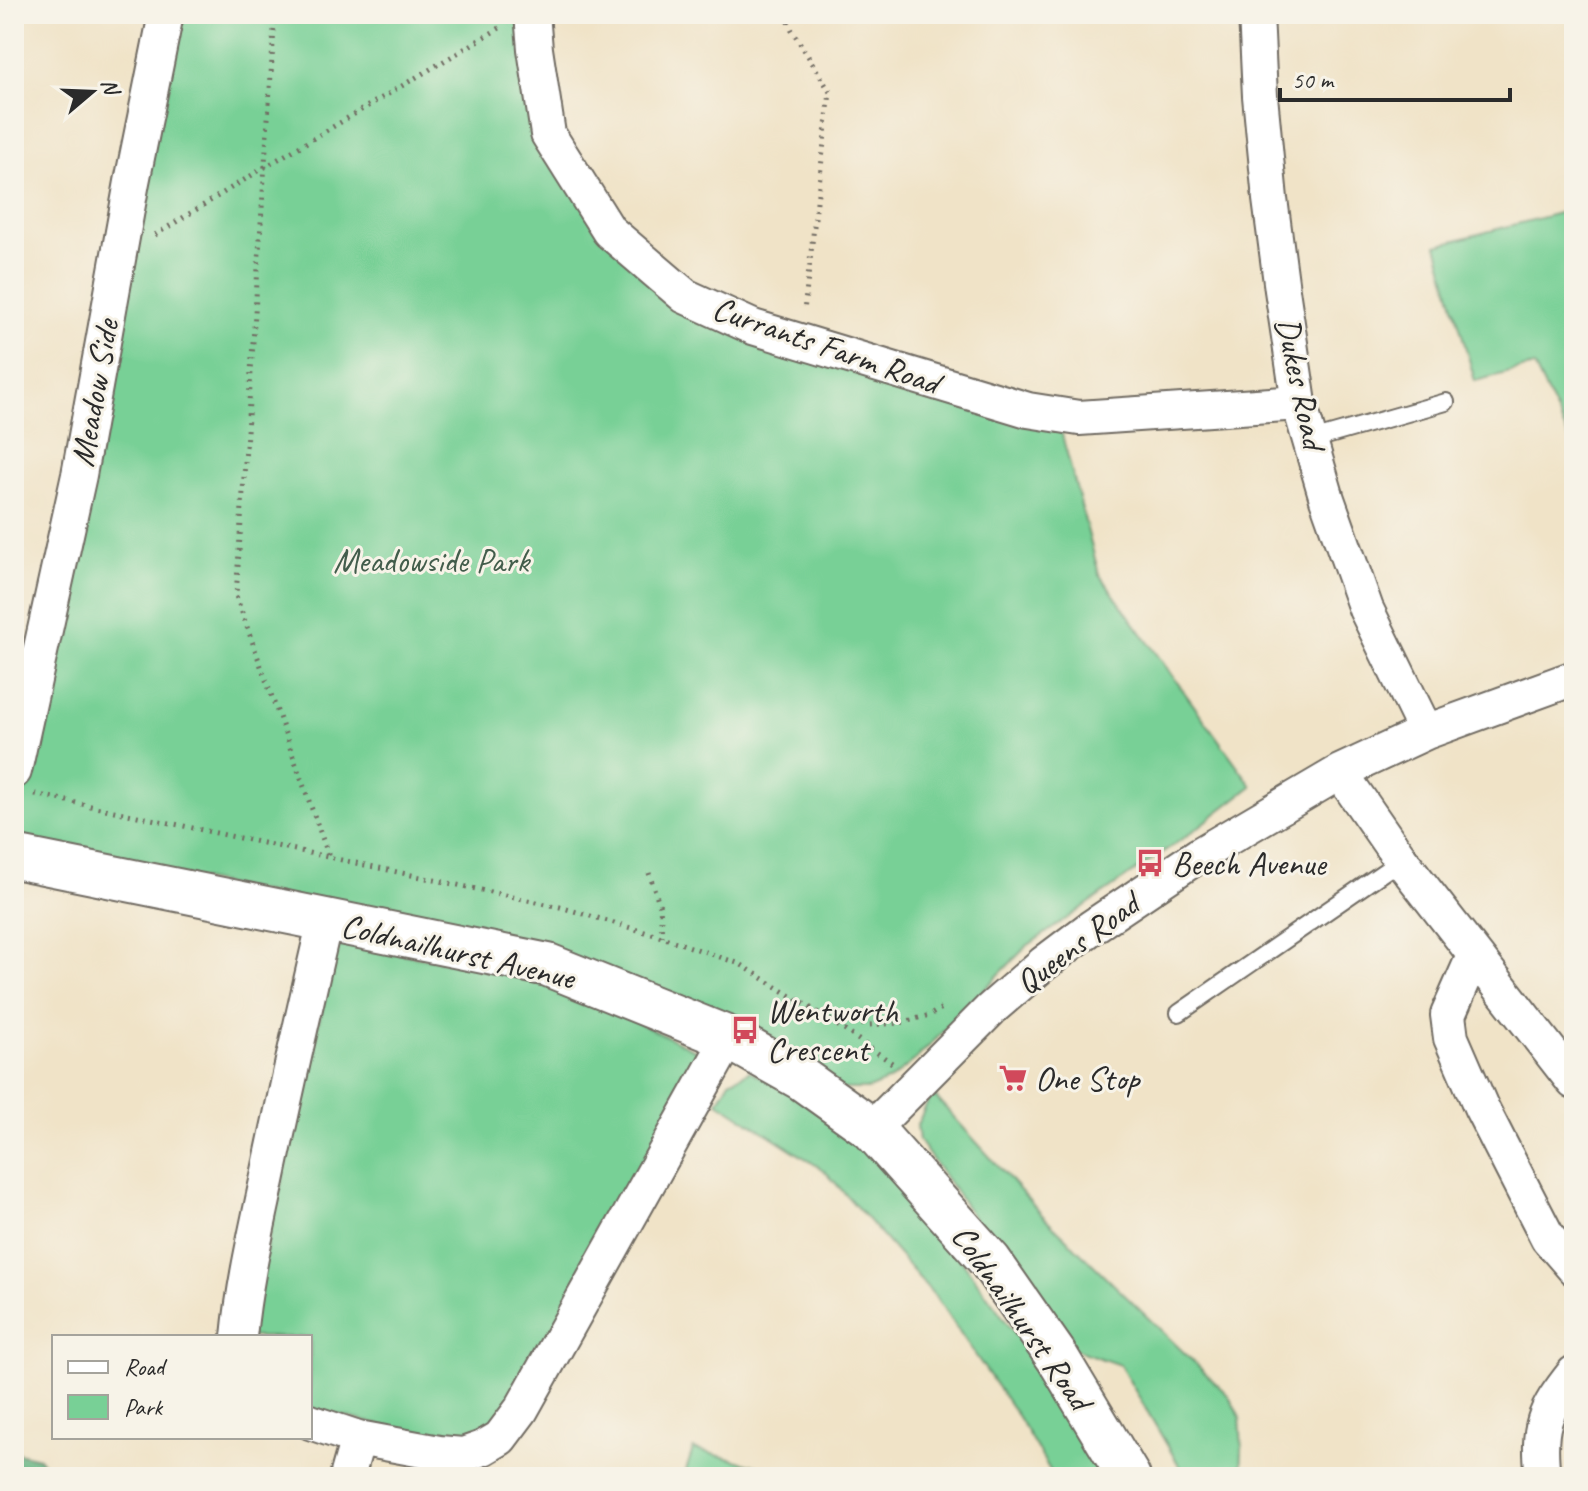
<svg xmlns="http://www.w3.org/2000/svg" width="1588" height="1491" font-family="Caveat,sans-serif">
  <rect width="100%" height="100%" fill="#f7f3e8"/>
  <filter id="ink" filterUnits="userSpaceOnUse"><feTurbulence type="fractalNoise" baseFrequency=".0125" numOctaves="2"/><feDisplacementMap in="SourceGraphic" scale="16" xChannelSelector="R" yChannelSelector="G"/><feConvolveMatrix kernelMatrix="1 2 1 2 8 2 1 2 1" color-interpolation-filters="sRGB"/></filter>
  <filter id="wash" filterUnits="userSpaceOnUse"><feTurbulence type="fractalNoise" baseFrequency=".006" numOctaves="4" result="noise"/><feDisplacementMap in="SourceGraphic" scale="32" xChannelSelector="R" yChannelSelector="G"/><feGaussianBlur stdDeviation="1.8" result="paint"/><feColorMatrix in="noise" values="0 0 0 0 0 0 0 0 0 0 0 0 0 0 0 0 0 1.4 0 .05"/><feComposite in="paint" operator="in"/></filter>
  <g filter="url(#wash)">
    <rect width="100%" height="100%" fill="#f0e3c7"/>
    <path fill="#78d096" stroke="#527e60" stroke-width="2" d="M180,14h337l22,125 144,168 378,124 38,143 153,212 -64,49 -161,111 -111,113 -26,21 -22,9h-26l-112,-74 -177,-64 -511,-104 -24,-14 -4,-9v-31l72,-320z
      M1574,209v239l-40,-82 -59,15 -38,-136z
      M337,943l211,36 155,75 -188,353 -46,35 -28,-2 -131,-32v-71h-59l-2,-14z
      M750,1071l50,28 70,53 71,80 136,187 34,58h-57l-36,-60 -83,-121 -110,-125 -107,-69 12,-21z
      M932,1093l112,124 185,179 11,21 2,32 -1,28h-55l-66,-112 -55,-19 -146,-205 -2,-16z
      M693,1449l73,19 5,9h-87z"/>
    <path fill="#62b27f" stroke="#466e55" stroke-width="2" d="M14,1452l25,6 15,19h-40z"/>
  </g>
  <g filter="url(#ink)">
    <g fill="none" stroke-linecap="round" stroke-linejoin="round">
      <defs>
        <path id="service" d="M1312,440l134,-38
          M1179,1013l222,-153"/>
        <path id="minor" d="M532,14l3,35 13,85 61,97 76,65 68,31 275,83 51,8 220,-15
          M1256,14l4,82 10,103 12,91 17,113 28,96 39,110 60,123
          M14,771l65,-296 53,-293 34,-168
          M1340,772l61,88 173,222
          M1474,956l-26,59 3,23 30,69 67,131 26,30
          M872,1129l119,-120 52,-45 49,-37 107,-72 141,-83 86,-40 148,-54
          M239,1337c5,-53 17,-104 28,-156 18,-87 38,-174 58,-261
          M310,1422l48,16 81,15 24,2 20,-7 17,-10 21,-28 208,-372
          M347,1477l11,-39
          M1543,1477c-6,-50 0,-65 31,-104"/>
        <path id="tertiary" d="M14,857l534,108 181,73 73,41 70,50 118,132 67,96 72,120"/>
      </defs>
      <use href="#service" stroke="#706b62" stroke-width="20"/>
      <use href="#minor" stroke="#706b62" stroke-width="38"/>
      <use href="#tertiary" stroke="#706b62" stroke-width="46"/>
      <path stroke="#706b62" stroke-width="5" stroke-dasharray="2 6" stroke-linecap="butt" d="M275,14l-39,582 93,261
        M785,14l7,16 38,62 -26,219
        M155,235l110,-68 238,-141
        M35,794l525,113 102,30 78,27 90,56 38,5 32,-2 30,-8 14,-8
        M649,873l11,33 2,31
        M831,1021l61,42"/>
      <use href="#service" stroke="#fff" stroke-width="16"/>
      <use href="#minor" stroke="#fff" stroke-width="34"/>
      <use href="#tertiary" stroke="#fff" stroke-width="42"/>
    </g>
  </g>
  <defs>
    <symbol id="bus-bare" viewBox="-9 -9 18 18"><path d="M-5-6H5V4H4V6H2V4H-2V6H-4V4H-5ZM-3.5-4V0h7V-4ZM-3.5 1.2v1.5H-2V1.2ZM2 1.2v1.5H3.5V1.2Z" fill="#d1495b" stroke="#f7f3e8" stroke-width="2.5" paint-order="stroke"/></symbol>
    <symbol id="supermarket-bare" viewBox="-9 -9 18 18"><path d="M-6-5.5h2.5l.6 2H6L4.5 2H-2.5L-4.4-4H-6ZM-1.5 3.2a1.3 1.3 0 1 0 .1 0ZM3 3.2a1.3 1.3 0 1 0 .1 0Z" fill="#d1495b" stroke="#f7f3e8" stroke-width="2.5" paint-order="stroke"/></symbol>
  </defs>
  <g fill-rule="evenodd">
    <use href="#bus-bare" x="1130" y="843" width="40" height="40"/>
    <use href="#bus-bare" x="725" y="1010" width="40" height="40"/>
    <use href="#supermarket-bare" x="993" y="1058" width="40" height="40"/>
  </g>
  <g text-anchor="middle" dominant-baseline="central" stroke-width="6" stroke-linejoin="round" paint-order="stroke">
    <g font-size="34" fill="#2b2b2b" stroke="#f7f3e8">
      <text transform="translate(826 345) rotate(19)">Currants Farm Road</text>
      <text transform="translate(1301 383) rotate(78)">Dukes Road</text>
      <text transform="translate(94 393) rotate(-80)">Meadow Side</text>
      <text transform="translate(1077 943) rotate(-37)">Queens Road</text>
      <text transform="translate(458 951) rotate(13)">Coldnailhurst Avenue</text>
      <text transform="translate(1022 1317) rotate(55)">Coldnailhurst Road</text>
    </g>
    <g font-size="34" fill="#425d4b" stroke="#f7f3e8">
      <text x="431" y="560">Meadowside Park</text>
    </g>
    <g font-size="34" fill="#2b2b2b" stroke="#f7f3e8" text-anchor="start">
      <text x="1172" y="863">Beech Avenue</text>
      <text x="767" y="1010">Wentworth<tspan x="767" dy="39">Crescent</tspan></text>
      <text x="1035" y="1078">One Stop</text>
    </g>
  </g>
  <rect width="1588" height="1491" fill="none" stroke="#f7f3e8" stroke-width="48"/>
  <rect x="52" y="1335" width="260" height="104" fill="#f7f3e8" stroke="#a5a39c" stroke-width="2"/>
  <rect x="68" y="1361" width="40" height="12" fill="#ffffff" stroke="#a5a39c" stroke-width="2"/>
  <text x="124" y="1375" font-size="24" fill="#2b2b2b">Road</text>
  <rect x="68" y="1395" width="40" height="24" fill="#78d096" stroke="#a5a39c" stroke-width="2"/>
  <text x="124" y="1415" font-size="24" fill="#2b2b2b">Park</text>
  <g transform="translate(92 92) rotate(71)" stroke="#f7f3e8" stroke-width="6" paint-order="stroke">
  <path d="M0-6L14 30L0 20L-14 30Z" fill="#2b2b2b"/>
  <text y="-12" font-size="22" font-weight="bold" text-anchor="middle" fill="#2b2b2b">N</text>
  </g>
  <path d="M1280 88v12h230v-12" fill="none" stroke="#2b2b2b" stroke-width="4"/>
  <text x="1292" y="88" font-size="24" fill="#2b2b2b" stroke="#f7f3e8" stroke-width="6" paint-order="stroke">50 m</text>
</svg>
